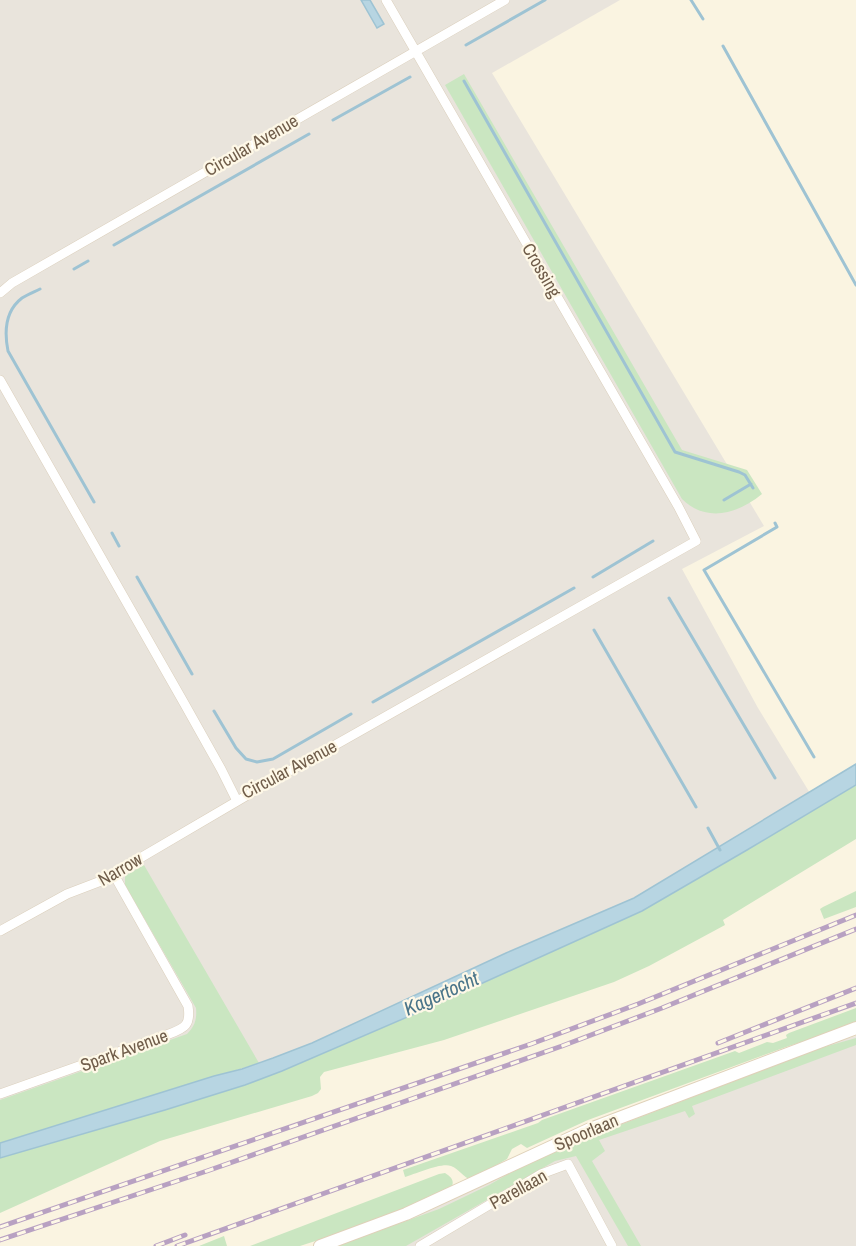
<svg xmlns="http://www.w3.org/2000/svg" width="856" height="1246" font-family="'Archivo Narrow',sans-serif">
  <rect width="100%" height="100%" fill="#faf4e1"/>
  <path fill="#e9e4dc" d="M0,0h620l-128,73 272,453 -82,43 76,139 58,95 -185,101 -354,162 -277,84z
    M856,1036v210h-519l95,-37 93,-54 278,-105z"/>
  <path fill="#cae6c1" d="M464,74l218,376 65,20 15,24c-24,20 -56,29 -80,5l-237,-414z
    M856,785v54l-133,81 2,5 -76,41 -35,16 -170,58 -120,32 -4,5 1,12 -3,4 -6,3 -152,45 -160,72v-55l165,-48 80,-25 37,-14 130,-56 230,-104 105,-61z
    M144,865l115,198 -259,80v-43l187,-66c8,-8 10,-15 9,-26l-71,-123v-9z
    M856,891v16l-32,12 -4,-10 3,-2z
    M856,1008v16l-70,23 -198,73 -61,28 -6,-4 -9,5 -5,10 -36,21c-8,-3 -12,-11 -20,-14 -9,-4 -36,8 -46,11l-2,-7 135,-47 4,-3 193,-69 4,2 28,-11 6,1 14,-5 -1,-3 3,-2z
    M856,1038v7l-164,61 3,8 -6,4 -4,-7 -86,29 6,11 -13,10 49,85h-13l-52,-90 -21,5 -149,85h-69l102,-37 50,-24 53,-30 275,-106z
    M445,1173c8,5 10,9 5,17l-55,25 -95,31h-50l189,-72z
    M224,1236l3,10h-28z"/>
  <path fill="#b7d5e2" stroke="#9ec3d3" stroke-width="1.5" d="M361,0h9l14,24 -7,4z
    M856,764v21l-109,65 -105,61 -230,104 -130,56 -37,14 -80,25 -165,48v-15l214,-67 28,-7 31,-11 39,-15 194,-90 128,-55z"/>
  <g fill="none" stroke-linecap="round" stroke-linejoin="round">
    <path stroke="#9ec3d3" stroke-width="3" d="M691,0l12,19
      M466,45l79,-45
      M723,46l133,239
      M464,81l211,371 64,20 6,3 8,13
      M333,120l77,-43
      M114,245l195,-111
      M74,269l14,-8
      M40,289c-6,3 -12,5 -18,9 -17,13 -18,33 -14,53l86,151
      M724,500l27,-16
      M775,523l2,4 -73,43 110,187
      M112,533l7,13
      M137,577l55,97
      M593,577l60,-36
      M669,598l106,180
      M594,630l102,177
      M373,702l201,-114
      M214,711l22,37 10,11 11,3 16,-3 78,-45
      M708,828l12,22"/>
    <defs>
      <path id="minor" d="M0,293l12,-10 493,-283
        M0,380l184,323 37,66 16,32
        M0,931l67,-37 34,-13 174,-102 421,-238 -18,-35 -292,-506
        M0,1094l169,-60c16,-6 22,-9 19,-28l-75,-133
        M420,1246l121,-72 27,-10 44,82"/>
      <path id="secondary" d="M320,1246l86,-32 184,-85 266,-101"/>
    </defs>
    <use href="#minor" stroke="#dbcfbc" stroke-width="10"/>
    <use href="#secondary" stroke="#dfd1b9" stroke-width="14"/>
    <use href="#minor" stroke="#fff" stroke-width="9"/>
    <use href="#secondary" stroke="#fff" stroke-width="12"/>
    <defs>
      <path id="rail" d="M718,1043l138,-55
        M0,1227l531,-183 107,-40 218,-89
        M0,1240l207,-69 355,-125 100,-38 194,-79
        M156,1246l29,-11
        M177,1246l679,-243"/>
    </defs>
    <use href="#rail" stroke="#b8a1c2" stroke-width="5"/>
    <use href="#rail" stroke="#fef8e7" stroke-width="3" stroke-dasharray="9" stroke-linecap="butt"/>
  </g>
  <g text-anchor="middle" dominant-baseline="central" stroke-width="4.5" stroke-linejoin="round" paint-order="stroke">
    <g font-size="18" fill="#705d4a" stroke="#fef8e7">
      <text transform="translate(251 145) rotate(-30)">Circular Avenue</text>
      <text transform="translate(542 270) rotate(60)">Crossing</text>
      <text transform="translate(289 769) rotate(-28)">Circular Avenue</text>
      <text transform="translate(120 869) rotate(-30)">Narrow</text>
      <text transform="translate(124 1050) rotate(-20)">Spark Avenue</text>
      <text transform="translate(586 1132) rotate(-23)">Spoorlaan</text>
      <text transform="translate(518 1189) rotate(-29)">Parellaan</text>
    </g>
    <g font-size="20" font-style="italic" fill="#497489" stroke="#fef8e7">
      <text transform="translate(441 993) rotate(-24)">Kagertocht</text>
    </g>
  </g>
</svg>
